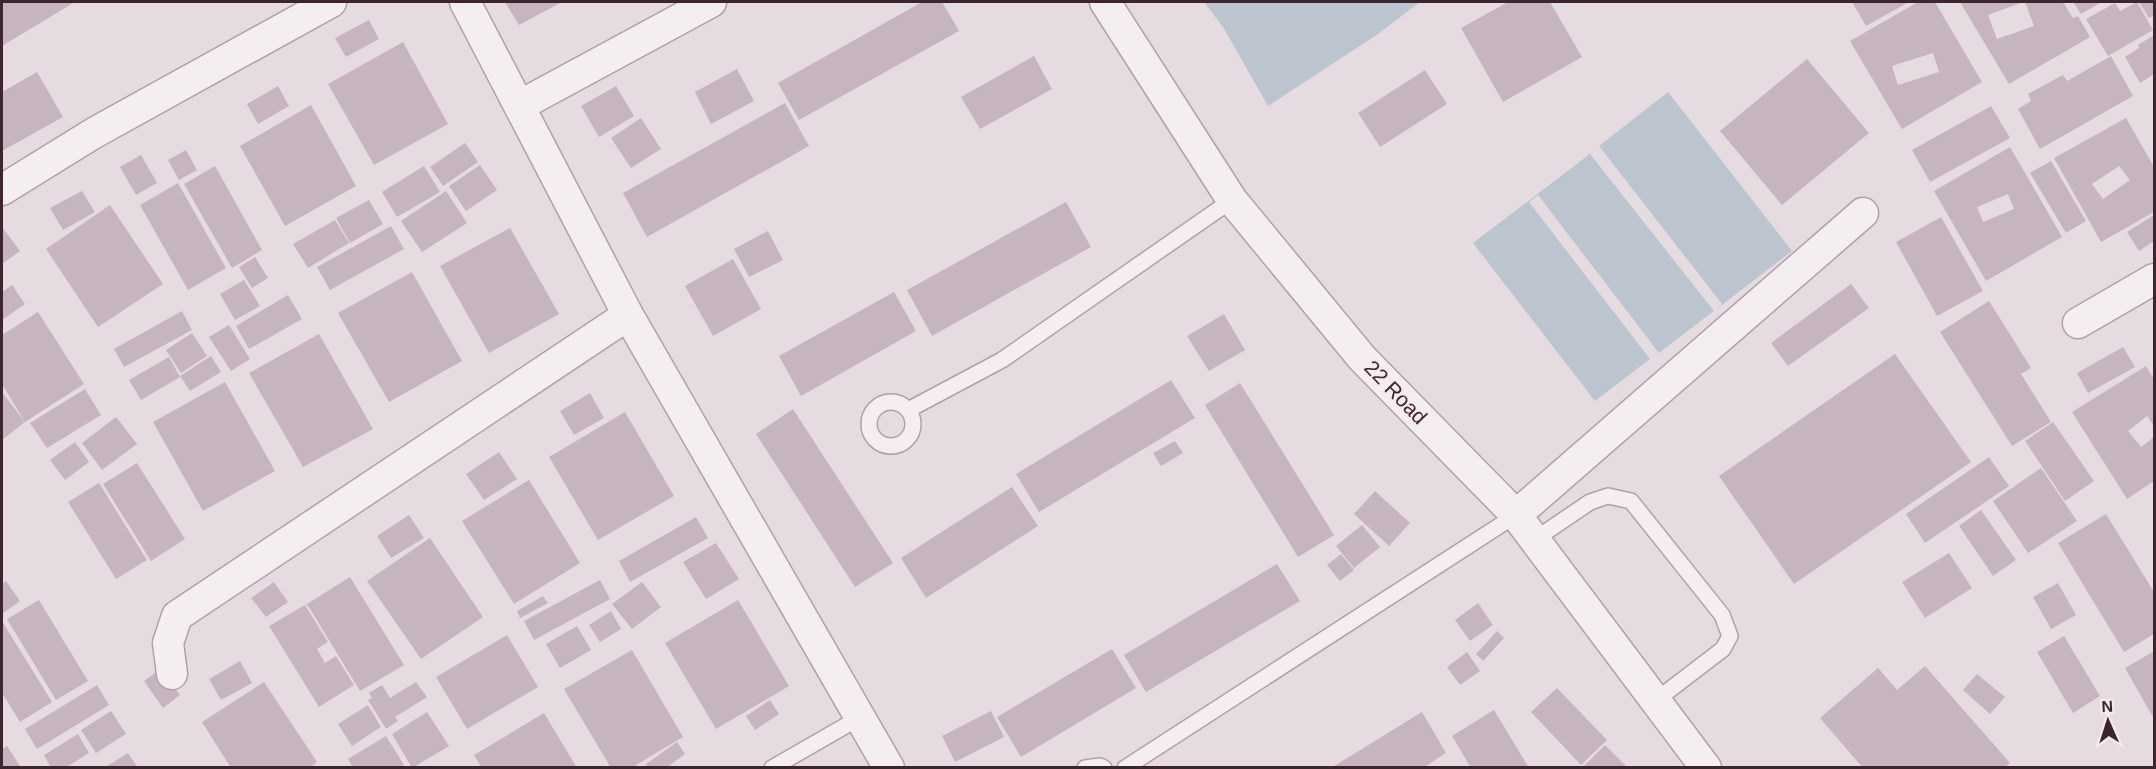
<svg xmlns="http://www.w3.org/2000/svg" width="2156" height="769" font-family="Helvetica,sans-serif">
  <rect width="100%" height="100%" fill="#e6dbe1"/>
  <path fill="#bcc4d0" d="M1204,2h216l-42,32 -110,72 -45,-79z
    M1668,92l124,159 -133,102 -121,-158 -9,7 121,157 -55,42 -122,-158 117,-89 124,157 8,-7 -123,-158z"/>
  <path fill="#c6b5be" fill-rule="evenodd" d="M2,2h73l-73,44z
    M505,2h57l-43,23z
    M922,2h20l17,29 -160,89 -21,-37z
    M1508,2h42l32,55 -79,45 -42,-74z
    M1852,2h57l-43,24z
    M1918,2h17l47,80 -80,47 -52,-88zM1933,53l6,19 -41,13 -6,-19z
    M1960,2h63l-35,13 9,24 37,-13 -9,-24h38l10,16 5,-2 12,21 -81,47z
    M2073,2h29l-21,12z
    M2137,2l16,28 -45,26 -22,-37 29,-16 5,8z
    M2139,2h15v13l-5,3z
    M369,20l10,19 -33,18 -11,-19z
    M2154,35v39l-14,9 -15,-26 14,-9 -1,-3z
    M403,42l45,82 -74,41 -46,-81z
    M1034,56l18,33 -72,40 -19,-32z
    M2111,56l22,40 -93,53 -22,-40 13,-8 -3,-7 35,-19 4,6z
    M1807,59l62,74 -87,72 -62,-74z
    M737,69l17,32 -43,23 -16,-32z
    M1425,70l22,34 -67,43 -22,-34z
    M37,72l26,45 -61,34v-59z
    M278,86l11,20 -31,18 -11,-20z
    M616,86l18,30 -35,21 -18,-31z
    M785,103l24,43 -162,91 -24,-44z
    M311,105l45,81 -71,40 -45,-80z
    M1991,106l19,32 -80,44 -18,-32z
    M641,118l20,31 -30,19 -20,-30z
    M2126,118l28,49v45l-53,30 -47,-84zM2119,166l11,14 -27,19 -11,-15z
    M465,143l13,19 -35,24 -13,-19z
    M2010,147l52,90 -76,44 -52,-90zM2008,194l6,15 -31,13 -6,-15z
    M186,150l11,20 -18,10 -11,-20z
    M141,155l16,28 -21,12 -16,-28z
    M2051,161l35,60 -20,12 -36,-60z
    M480,165l17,25 -31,21 -17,-25z
    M215,166l47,84 -30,18 -48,-84z
    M424,166l16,26 -43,25 -15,-25z
    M178,183l48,85 -38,22 -48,-85z
    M82,191l13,21 -32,18 -13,-22z
    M446,191l21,32 -45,29 -21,-31z
    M369,200l14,24 -33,19 -14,-25z
    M1066,202l25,45 -159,89 -25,-46z
    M110,205l53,79 -65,43 -52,-78z
    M2154,215v26l-15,10 -12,-19z
    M1941,217l42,74 -46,25 -41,-74z
    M335,220l14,23 -41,25 -15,-24z
    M391,226l13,23 -74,41 -13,-23z
    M2,227l18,24 -18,13z
    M510,228l49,86 -70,39 -49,-87z
    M768,231l15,29 -34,17 -15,-28z
    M255,257l13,21 -16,10 -13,-21z
    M733,259l28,50 -48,27 -28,-50z
    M412,272l50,89 -73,41 -51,-89z
    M244,280l16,26 -25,14 -15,-26z
    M1851,284l18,24 -81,58 -17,-23z
    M12,285l13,19 -23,16v-28z
    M894,292l22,39 -115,65 -22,-40z
    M288,295l14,24 -53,30 -13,-23z
    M1989,301l42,67 -10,6 30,48 -39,24 -72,-114z
    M182,311l10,19 -68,37 -10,-18z
    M38,312l46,72 -59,38 -23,-38v-49z
    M1224,314l21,36 -36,21 -22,-35z
    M229,325l21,34 -19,12 -22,-34z
    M192,333l15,23 -26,17 -15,-23z
    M319,334l54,95 -70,38 -54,-94z
    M2123,347l12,20 -47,26 -11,-20z
    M1895,354l76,108 -177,122 -75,-108z
    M211,356l10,16 -31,19 -10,-15z
    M169,357l11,20 -39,23 -12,-20z
    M2146,366l8,13v47l-7,-10 -19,15 13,16 13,-10v44l-27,18 -55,-87z
    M1171,380l24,38 -156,94 -23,-38z
    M225,382l50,89 -72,40 -50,-89z
    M1240,383l94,152 -36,22 -93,-152z
    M85,389l16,26 -54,33 -17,-25z
    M2,392l23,30 -23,18z
    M590,393l14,25 -30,17 -14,-24z
    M793,409l100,154 -38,24 -99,-153z
    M625,412l49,84 -76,44 -49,-83z
    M116,417l21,27 -35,26 -20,-27z
    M2053,422l41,59 -29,20 -40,-60z
    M1175,441l8,12 -22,13 -8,-13z
    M75,442l14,20 -24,18 -15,-20z
    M499,452l18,27 -33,21 -18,-26z
    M1989,457l20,29 -84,57 -19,-29z
    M137,463l48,76 -34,22 -48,-77z
    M2041,468l36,53 -49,32 -35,-52z
    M529,480l51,83 -66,41 -52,-83z
    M99,483l48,77 -31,19 -48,-77z
    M1012,487l26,39 -112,72 -25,-40z
    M1375,491l35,32 -21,23 -35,-32z
    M1981,510l35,50 -23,16 -34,-50z
    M2106,514l48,78v42l-30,18 -66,-109z
    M409,515l15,23 -33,20 -14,-22z
    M696,517l12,21 -78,44 -11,-21z
    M1362,525l18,22 -26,21 -18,-22z
    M430,538l53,79 -62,42 -54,-78z
    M716,543l23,36 -33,20 -23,-37z
    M1949,553l23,35 -47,30 -23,-36z
    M1341,554l13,16 -14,11 -13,-16z
    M1277,564l23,37 -154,91 -22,-37z
    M350,577l54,88 -44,26 -53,-87z
    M600,580l10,19 -76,41 -10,-19z
    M6,581l14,20 -18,13v-30z
    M274,582l14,20 -22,15 -15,-19z
    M642,582l19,25 -29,22 -20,-25z
    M2058,583l18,32 -25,14 -18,-32z
    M543,596l5,7 -28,15 -3,-7z
    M39,600l49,81 -32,19 -49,-81z
    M738,600l51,86 -73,43 -51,-86z
    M1478,603l15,22 -23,16 -15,-21z
    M305,605l23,37 -11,7 8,14 11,-7 18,29 -35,22 -50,-81z
    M611,611l10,18 -21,13 -11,-17z
    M2,621l50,81 -32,20 -18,-29z
    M577,626l14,24 -31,18 -14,-24z
    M1497,631l7,7 -21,23 -7,-7z
    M507,635l31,52 -71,42 -31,-52z
    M2064,636l36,60 -27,17 -36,-61z
    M1112,649l24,39 -115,69 -24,-40z
    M632,650l51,87 -52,31h-20l-47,-79z
    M2154,651v68l-29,-51z
    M1467,652l13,19 -20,14 -13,-18z
    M240,661l12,22 -31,17 -12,-21z
    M1925,666l85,97 -6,5h-141l-43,-50 58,-50 19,22z
    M160,669l20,26 -17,13 -19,-27z
    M1977,674l28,23 -15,17 -27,-24z
    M264,682l53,80 -8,6h-78l-29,-46z
    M416,682l11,15 -32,20 3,4 -12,8 -18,-29 4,-2 -3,-5 13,-8 8,13z
    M97,685l12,20 -72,44 -12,-20z
    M1557,688l50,52 -26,25 -50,-53z
    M770,700l9,14 -24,16 -9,-14z
    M368,705l13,22 -29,19 -14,-22z
    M1494,710l35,58h-58l-19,-32z
    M111,711l15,23 -30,19 -15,-23z
    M991,711l13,26 -49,25 -13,-26z
    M427,712l22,34 -37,22 -20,-34z
    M1422,712l24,41 -23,15h-92z
    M544,713l33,55h-95l-8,-13z
    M78,734l11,19 -24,15h-14l-7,-13z
    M386,736l18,29 -5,3h-46l-5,-9z
    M677,742l8,12 -19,14h-18l-2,-4z
    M1605,745l23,23h-46z
    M7,746l13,20 -2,2h-16v-19z
    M128,753l10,15h-34z"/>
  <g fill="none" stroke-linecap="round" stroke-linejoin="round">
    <defs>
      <path id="service" d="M869 424a22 22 0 1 1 44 0a22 22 0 1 1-44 0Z
        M908,410l94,-50 230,-160
        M1534,540l56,-38 18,-6 23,5 91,114 8,21 -7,13 -68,52
        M772,768l87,-50
        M1085,768l15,-2 4,2
        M1125,768l391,-253"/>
      <path id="minor" d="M465,2l163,313 261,453
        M1105,2l127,198 130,158 154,157 190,253
        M519,106l192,-104
        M2,190l92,-57 237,-131
        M2078,323l76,-44
        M1516,515l347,-302
        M172,674l-4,-31 9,-27 451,-301"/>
    </defs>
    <use href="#service" stroke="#b0a1a8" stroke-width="18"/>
    <use href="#minor" stroke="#b0a1a8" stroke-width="33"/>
    <use href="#service" stroke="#f5eef1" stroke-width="15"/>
    <use href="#minor" stroke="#f5eef1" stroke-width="30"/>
  </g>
  <g text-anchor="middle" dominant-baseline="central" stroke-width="4.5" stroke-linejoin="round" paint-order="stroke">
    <g font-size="21" fill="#3d2530" stroke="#f4eaf0">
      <text transform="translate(1396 392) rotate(46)">22 Road</text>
    </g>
  </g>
  <rect width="2156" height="769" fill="none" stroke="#3d2530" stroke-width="6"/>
  <g transform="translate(2108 721) rotate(357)" stroke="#f4eaf0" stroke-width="4.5" paint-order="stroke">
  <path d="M0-4.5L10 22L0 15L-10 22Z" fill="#3d2530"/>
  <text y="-9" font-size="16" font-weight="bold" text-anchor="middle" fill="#3d2530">N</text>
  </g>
</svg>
